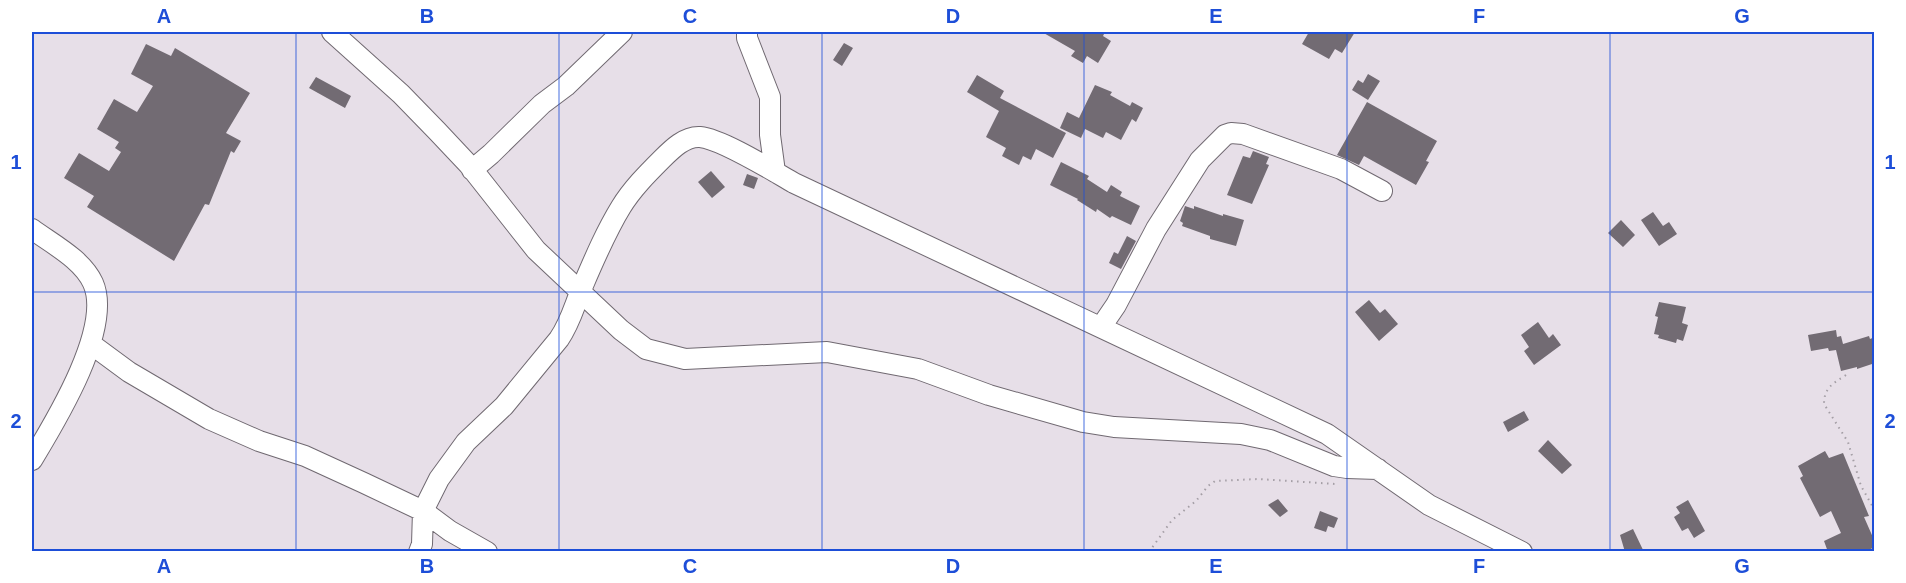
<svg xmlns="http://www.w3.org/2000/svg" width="1906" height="583" font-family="Helvetica,sans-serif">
  <rect width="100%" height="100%" fill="#e7dfe8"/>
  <path fill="#726b73" d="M1042,32h63l-2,4 8,5 -13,22 -11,-7 -4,7 -12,-7 4,-5z
    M1309,32h46l-13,21 -7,-4 -6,10 -27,-15z
    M844,43l9,5 -11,18 -9,-6z
    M146,44l25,12 4,-8 75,45 -24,40 15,8 -7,12 -3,-2 -22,54 -4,-1 -31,57 -87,-54 7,-11 -30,-18 15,-25 30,18 12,-19 -6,-4 4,-6 -22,-13 17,-30 23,13 16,-26 -22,-12z
    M1368,74l12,7 -12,19 -16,-10 6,-10 5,3z
    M977,75l27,16 -4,7 66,35 -13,25 -17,-9 -5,11 -8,-4 -4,9 -17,-9 4,-8 -20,-11 13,-26 -32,-19z
    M316,77l35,19 -6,12 -36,-20z
    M1095,85l17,7 -2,3 20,11 2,-4 11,6 -7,14 -4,-3 -11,21 -15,-8 -3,6 -18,-9 -4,9 -21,-10 7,-16 12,6z
    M1367,102l70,39 -11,20 3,1 -13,23 -52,-29 -5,9 -22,-10z
    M1253,151l16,6 -3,7 3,1 -17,39 -25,-9 16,-39 7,2z
    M1061,162l28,14 -2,3 20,13 4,-7 11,7 -2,4 20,10 -9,19 -19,-9 -2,2 -13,-9 -1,3 -19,-12 1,-1 -28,-14z
    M711,171l14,16 -13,11 -14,-16z
    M747,174l11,4 -4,11 -11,-4z
    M1185,206l9,3v-3l29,10v-2l21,6 -8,26 -26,-7v-3l-28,-10 1,-3 -3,-2z
    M1653,212l10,14 6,-4 8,12 -18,12 -18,-26z
    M1621,220l14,15 -12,12 -15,-14z
    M1127,236l9,5 -15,28 -12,-6 5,-11 4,2z
    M1369,300l11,13 5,-4 13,15 -19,17 -24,-29z
    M1659,302l27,5 -4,16 6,2 -5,16 -6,-2 -1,4 -18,-5 1,-3 -5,-1 4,-17 -3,-1z
    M1538,322l11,16 4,-4 8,11 -27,20 -10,-14 5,-4 -8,-12z
    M1836,330l1,7 4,-1 2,8 26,-8 1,3 5,-2v26l-18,6v-2l-16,4 -5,-21 -7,1 -1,-3 -17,3 -3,-16z
    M1524,411l5,9 -21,12 -5,-10z
    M1548,440l24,25 -10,9 -24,-23z
    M1825,451l4,7 14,-5 26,63 -5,1 11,25v5l-11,5h-36l-4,-11 17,-8 -10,-22 -11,6 -20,-39 3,-2 -5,-10z
    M1278,499l10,12 -8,6 -12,-12z
    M1688,500l17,31 -11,7 -6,-10 -6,3 -8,-14 6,-4 -4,-6z
    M1320,511l18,7 -4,10 -6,-2 -2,6 -12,-4z
    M1633,529l11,23h-19l-5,-17z"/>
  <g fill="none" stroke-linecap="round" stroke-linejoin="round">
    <defs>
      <path id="minor" d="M332,32l69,62 36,37 32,34 67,85 85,80 25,19 39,10 142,-7 91,17 71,26 94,27 31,5 127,7 29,6 64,26 13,2 31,1
        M747,32v6l23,59v38l5,37
        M472,170l19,-16 51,-50 24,-18 56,-54
        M32,229c20,15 50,30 61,54 20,45 -38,139 -61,177
        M1101,327l15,-22 40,-76 44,-69 25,-25 6,-2 12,1 98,35 41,22
        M91,344l38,28 80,47 50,22 46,15 59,27 59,28 27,20 37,21
        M419,552l3,-8 1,-33 16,-32 27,-37 38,-36 55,-67c11,-16 15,-32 22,-49 12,-28 24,-57 40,-83 11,-18 26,-33 41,-48 10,-10 23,-23 38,-22 22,2 73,34 94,46l533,251 102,71 93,47"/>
    </defs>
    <use href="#minor" stroke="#706971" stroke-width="22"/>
    <path stroke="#a49ea5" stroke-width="2" stroke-dasharray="1.5 4.5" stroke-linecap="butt" d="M1846,375c-12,8 -22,12 -22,29l24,38 13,44 13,23
      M1149,552l23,-32 24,-19 12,-15 7,-5 43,-2 78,5"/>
    <use href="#minor" stroke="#fff" stroke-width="20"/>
  </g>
  <path fill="none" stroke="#1d4ed8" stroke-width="1.5" stroke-opacity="0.55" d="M296,32v520M559,32v520M822,32v520M1084,32v520M1347,32v520M1610,32v520M32,292h1842"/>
  <rect width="1906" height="583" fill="none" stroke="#ffffff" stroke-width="66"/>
  <rect x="33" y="33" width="1840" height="517" fill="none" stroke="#1d4ed8" stroke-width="2"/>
  <g font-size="20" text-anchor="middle" font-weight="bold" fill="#1d4ed8">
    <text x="164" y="23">A</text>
    <text x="427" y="23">B</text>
    <text x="690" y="23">C</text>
    <text x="953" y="23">D</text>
    <text x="1216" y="23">E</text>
    <text x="1479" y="23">F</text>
    <text x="1742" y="23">G</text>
    <text x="16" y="169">1</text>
    <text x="1890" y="169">1</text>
    <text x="16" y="428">2</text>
    <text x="1890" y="428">2</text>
    <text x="164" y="573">A</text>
    <text x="427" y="573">B</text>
    <text x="690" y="573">C</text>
    <text x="953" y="573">D</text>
    <text x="1216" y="573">E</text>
    <text x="1479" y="573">F</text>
    <text x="1742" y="573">G</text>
  </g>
</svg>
